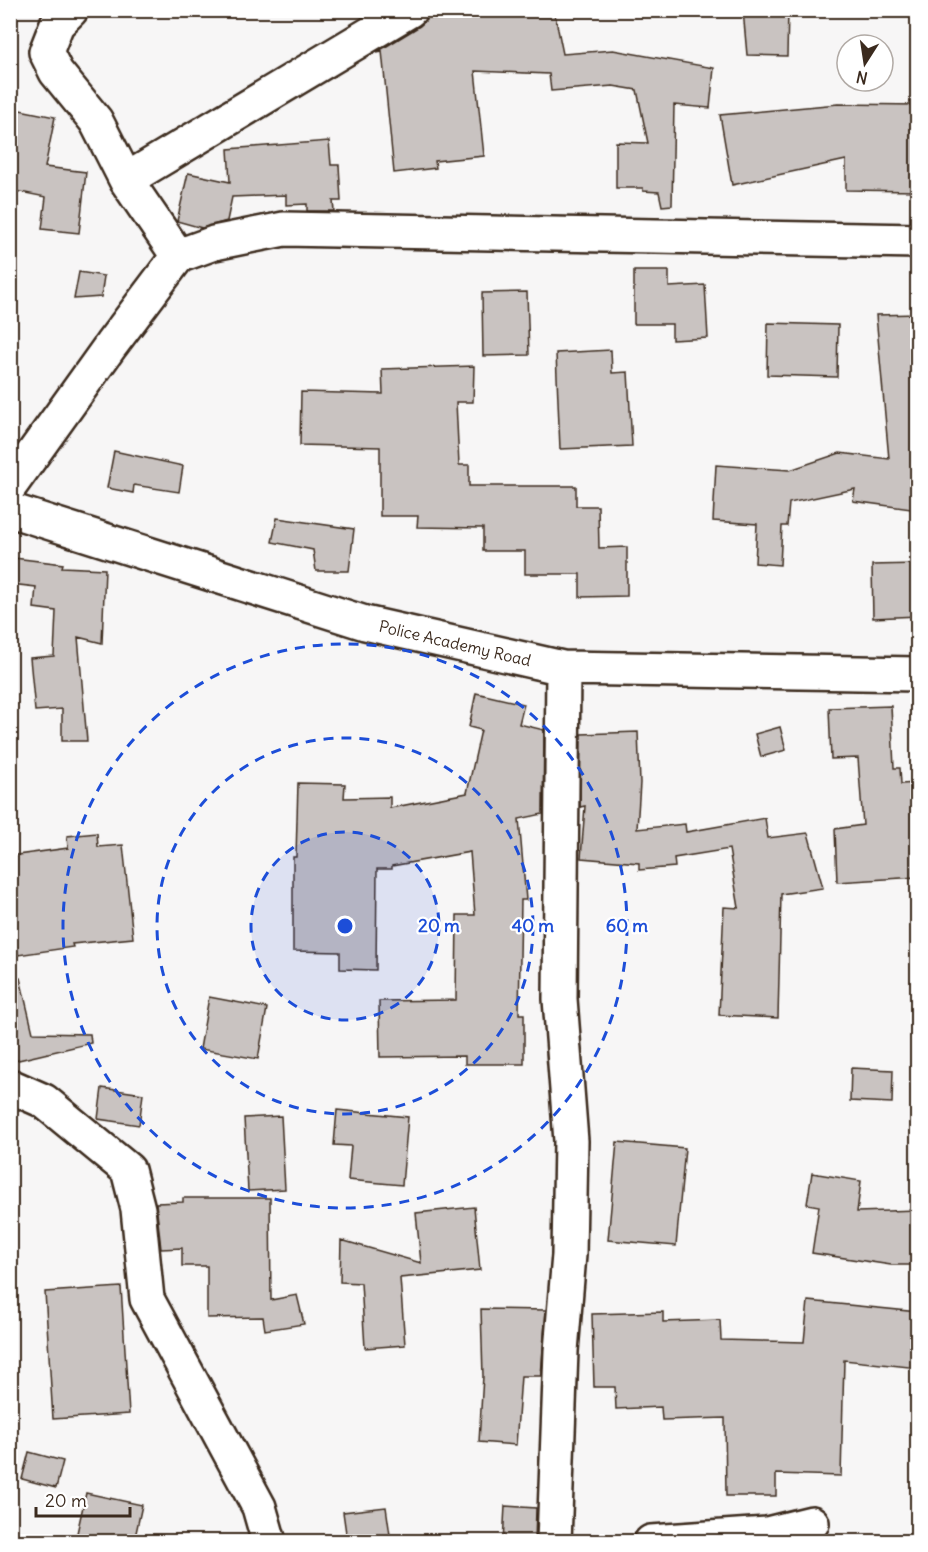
<svg xmlns="http://www.w3.org/2000/svg" width="928" height="1552" font-family="Delius,sans-serif">
  <rect width="100%" height="100%" fill="#f7f6f6"/>
  <filter id="ink" filterUnits="userSpaceOnUse"><feTurbulence type="fractalNoise" baseFrequency=".0167" numOctaves="2"/><feDisplacementMap in="SourceGraphic" scale="12" xChannelSelector="R" yChannelSelector="G"/><feConvolveMatrix kernelMatrix="1 2 1 2 8 2 1 2 1" color-interpolation-filters="sRGB"/></filter>
  <g filter="url(#ink)">
    <path fill="#c9c3c1" stroke="#3b2a1e" stroke-width="1.5" d="M429,10h125l9,44 50,-4 101,18 -4,40 -36,-3 -2,100 -10,1 -3,-14 -16,-1v-3h-27v-46l32,1 -11,-53 -24,-4 -62,5 -2,-17 -74,-3 9,85 -49,5 1,7 -42,5 -12,-122 -5,1 43,-26 6,-6z
      M743,10h45l-1,46 -40,-1z
      M838,104l80,1v86l-72,-1v-30l-114,25 -12,-70z
      M10,108l45,9 -10,50 41,5 -7,61 -37,-4 4,-32 -36,-7z
      M329,141l2,24h8l2,36h-8l1,10h-27v-7l-21,1v-10l-54,2 -5,24 -25,7 -25,-7 11,-48 42,9 -2,-33z
      M634,271h35v16l36,-2 3,53 -36,2v-16h-38z
      M79,272l25,4 -3,21 -27,2z
      M527,292l2,63 -46,1 -1,-63z
      M918,314v196l-65,-9 2,-12 -66,14 -2,23h-5l-2,39 -25,-2 2,-39 -44,-3 3,-56 74,5 50,-17 49,6 -13,-144z
      M768,323l70,2 -1,52 -70,-2z
      M611,350l1,23 16,-1 4,74 -72,3 -4,-96z
      M474,366l-1,36h-17l3,63h10v21h107v20h22l1,42 28,-1v49l-47,1v-23h-55v-23h-42v-23l-66,-1 1,-11h-38v-69l-80,-2 1,-53 82,2 -1,-25z
      M114,451l69,15 -4,26 -45,-7 -1,8 -26,-5z
      M277,518l77,11 -5,42h-33l-3,-21 -41,-8z
      M14,558l49,6 -1,3 43,2 -3,74 -24,-6 9,104h-25v-32l-27,2 -5,-53 24,-2 2,-45 -22,-3 2,-21 -25,-3z
      M918,564v52l-45,2 -1,-53z
      M476,693l48,11 -5,20 25,6 -1,84 -24,5 7,81h-5l-2,114h5v50h-59v-8l-85,1 -1,-56 77,-1 1,-85h18l-5,-63 -78,14v3h-15l-1,101 -36,-1v-17l-47,-1v-94h3l2,-74 47,1 -1,14 46,-1v11l77,-15 14,-63 -12,-3z
      M891,706l3,62h6l1,16 17,-1v94l-81,5 -2,-53 28,-4 -5,-67 -27,1 -2,-51z
      M780,727l6,23 -25,7 -6,-23z
      M638,732l2,51 -3,46 48,-5 1,8 79,-14 3,20 40,-5 15,55 -42,6 -3,124 -59,-3 5,-108 15,1 -10,-59 -55,9 1,9 -36,3v-7l-58,-5 4,-52 -5,1 1,-73z
      M97,833l1,14 25,-2 10,93 -61,6 1,3 -55,8 -8,-55v-44l58,-8 -1,-12z
      M20,978l13,55 57,1 1,9 -81,19v-83z
      M209,997l58,11 -9,51 -58,-10z
      M851,1068l42,2 -1,33 -42,-2z
      M102,1088l41,6 -4,31 -41,-6z
      M337,1110l71,7 -6,68 -54,-5 3,-34 -17,-1z
      M281,1116l4,73 -37,2 -4,-73z
      M617,1142l68,6 -9,98 -68,-6z
      M812,1173l49,8 -4,31 61,-2v55h-27l-79,-12 7,-47 -12,-2z
      M183,1198h87l1,102 26,-5 7,29 -39,6 -2,-13 -56,1v-52h-25v-18l-21,1 -5,-46 27,-1z
      M474,1207l6,63 -80,8 5,67 -40,3 -4,-65 -21,-1 1,-42 80,23 -5,-50z
      M121,1287l8,127 -76,5 -8,-127z
      M808,1301l110,11v56l-74,-8 -3,116 -65,-2v22h-50l-1,-78 -63,2 -1,-13 -45,2 -1,-22h-21l-2,-73 71,-2v10l57,-2 1,20 83,2z
      M481,1309l65,1 -5,66h-20l-5,69 -37,-3 4,-66z
      M29,1452l34,9 -7,27 -34,-9z
      M86,1493l56,12 -8,37h-59z
      M505,1506l31,2 -1,34h-32z
      M386,1507l4,28 -43,5 -4,-28z"/>
    <g fill="none" stroke-linecap="round" stroke-linejoin="round">
      <defs>
        <path id="minor" d="M71,10l-14,14 -11,28 10,20 40,49 30,59 52,76
          M126,180l284,-170
          M10,486l101,-141 67,-89 36,-13 70,-14 634,12
          M10,510l355,113 198,45 355,6
          M10,1086l34,15 84,69 10,39 9,90 112,208 10,35
          M554,1542l7,-191 8,-96 2,-114 -11,-142 3,-331
          M651,1542l116,-8 45,-11"/>
      </defs>
      <use href="#minor" stroke="#3b2a1e" stroke-width="38"/>
      <use href="#minor" stroke="#fff" stroke-width="33"/>
    </g>
  </g>
  <circle cx="345" cy="926" r="94" fill="#1d4ed8" fill-opacity=".12"/>
  <g fill="none" stroke="#1d4ed8" stroke-width="3" stroke-dasharray="10 8">
    <circle cx="345" cy="926" r="94"/>
    <circle cx="345" cy="926" r="188"/>
    <circle cx="345" cy="926" r="282"/>
  </g>
  <g text-anchor="middle" dominant-baseline="central" stroke-width="4.5" stroke-linejoin="round" paint-order="stroke">
    <g font-size="16" fill="#3b2a1e" stroke="#fff">
      <text transform="translate(455 643) rotate(13)">Police Academy Road</text>
    </g>
  </g>
  <circle cx="345" cy="926" r="9" fill="#1d4ed8" stroke="#fff" stroke-width="3"/>
  <g font-size="18" text-anchor="middle" font-weight="bold" fill="#1d4ed8" stroke="#fff" stroke-width="4.5" stroke-linejoin="round" paint-order="stroke">
    <text x="439" y="932">20 m</text>
    <text x="533" y="932">40 m</text>
    <text x="627" y="932">60 m</text>
  </g>
  <rect width="928" height="1552" fill="none" stroke="#fff" stroke-width="36"/>
  <rect x="18" y="18" width="892" height="1516" fill="none" stroke="#3b2a1e" stroke-width="2" filter="url(#ink)"/>
  <g transform="translate(865 63) rotate(192)"><circle r="28" fill="#ffffff" stroke="#b1aaa5" stroke-width="1.5"/>
  <path d="M0-4.5L10 22L0 15L-10 22Z" fill="#3b2a1e"/>
  <text y="-9" font-size="16" font-weight="bold" text-anchor="middle" fill="#3b2a1e">N</text>
  </g>
  <path d="M36 1507v9h94v-9" fill="none" stroke="#3b2a1e" stroke-width="3"/>
  <text x="45" y="1507" font-size="18" fill="#3b2a1e" stroke="#ffffff" stroke-width="4.5" paint-order="stroke">20 m</text>
</svg>
